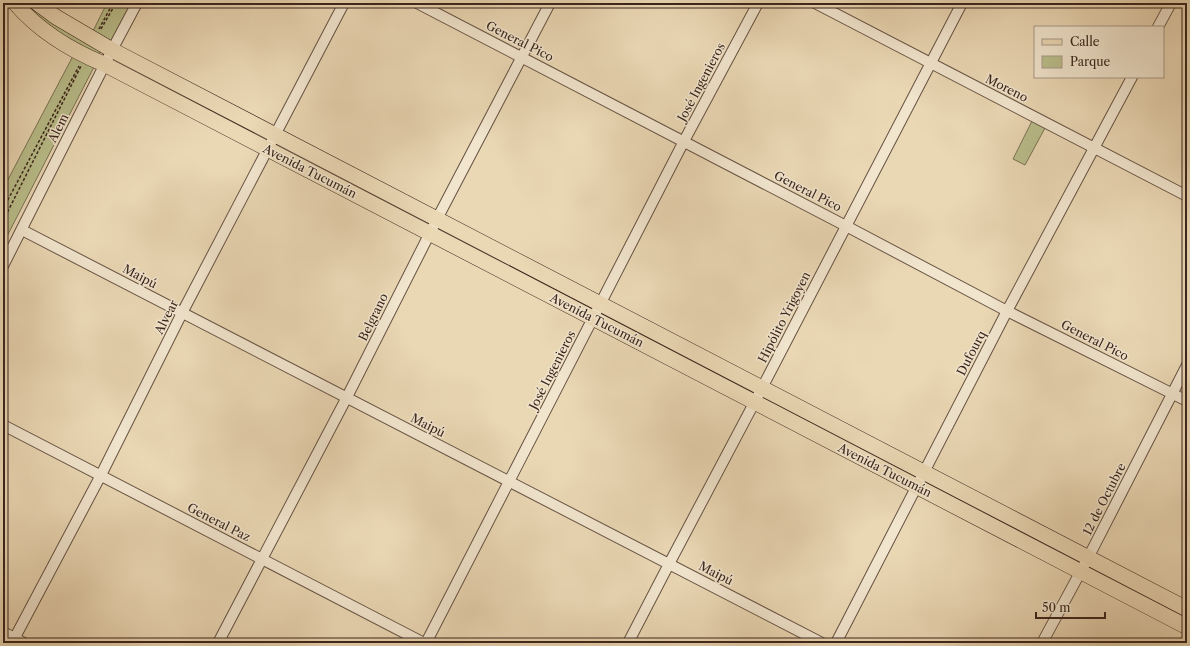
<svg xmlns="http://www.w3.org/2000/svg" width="1190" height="646" font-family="'Libre Caslon Text',serif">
  <rect width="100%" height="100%" fill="#ead7b4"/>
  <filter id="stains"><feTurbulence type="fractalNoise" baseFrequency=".005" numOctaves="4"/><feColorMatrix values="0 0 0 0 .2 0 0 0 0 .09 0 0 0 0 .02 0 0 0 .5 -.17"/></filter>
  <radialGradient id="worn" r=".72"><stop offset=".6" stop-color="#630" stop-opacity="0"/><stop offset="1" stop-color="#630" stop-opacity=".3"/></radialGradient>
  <path fill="#b9be8b" stroke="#7a7254" d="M20,3h16l67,43 -7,14z
    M107,3h25l-21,44 -21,-10z
    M74,54l21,11 -92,179v-55z
    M112,58l150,75 1,4 -5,1 -145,-76z
    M1032,121l13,7 -20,37 -12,-6z
    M926,480l149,77 -5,2 -145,-76z
    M1089,566l98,46v7l-98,-49z"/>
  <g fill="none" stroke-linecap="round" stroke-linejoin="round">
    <defs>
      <path id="street" d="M417,3l429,223 161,85 180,90
        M815,3l372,193
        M1158,27l13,-24
        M22,230l800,413
        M3,266l109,-216 25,-47
        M3,425l421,218
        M3,632l21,11
        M12,643l89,-168 81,-162 162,-310
        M218,643l129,-246 90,-178 113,-216
        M426,643l258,-502 74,-138
        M628,643l41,-79 93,-176 200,-385
        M836,643l171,-332 125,-234
        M1042,643l46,-85 99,-193"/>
      <path id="primary" d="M15,3c25,29 55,47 89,61l1083,563
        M37,3l19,14 56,33 1075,559"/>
    </defs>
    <use href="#street" stroke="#665242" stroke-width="12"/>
    <use href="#primary" stroke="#3a251c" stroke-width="16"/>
    <path stroke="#3a251c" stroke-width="1.5" stroke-dasharray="3 2" stroke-linecap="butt" d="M99,29l14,-26
      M101,29l15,-26
      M3,209l76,-143
      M3,221l78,-155"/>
    <use href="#street" stroke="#f1e5ce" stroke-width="10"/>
    <use href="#primary" stroke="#ead7b4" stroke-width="15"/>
  </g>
  <g text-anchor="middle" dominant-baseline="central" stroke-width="3" stroke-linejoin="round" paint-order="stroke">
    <g font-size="12" fill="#3a251c" stroke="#f1e5ce">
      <text transform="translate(520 41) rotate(27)">General Pico</text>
      <text transform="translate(701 82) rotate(-62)">José Ingenieros</text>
      <text transform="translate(1007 88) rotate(27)">Moreno</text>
      <text transform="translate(58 128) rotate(-63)">Alem</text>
      <text transform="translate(310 171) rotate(27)">Avenida Tucumán</text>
      <text transform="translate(808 191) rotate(27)">General Pico</text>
      <text transform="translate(140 276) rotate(28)">Maipú</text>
      <text transform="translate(166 317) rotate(-63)">Alvear</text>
      <text transform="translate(373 317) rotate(-64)">Belgrano</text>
      <text transform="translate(784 317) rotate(-63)">Hipólito Yrigoyen</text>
      <text transform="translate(597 320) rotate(27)">Avenida Tucumán</text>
      <text transform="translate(1095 340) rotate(27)">General Pico</text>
      <text transform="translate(971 353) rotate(-63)">Dufourq</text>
      <text transform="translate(552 370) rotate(-63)">José Ingenieros</text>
      <text transform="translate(428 425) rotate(27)">Maipú</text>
      <text transform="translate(885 470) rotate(27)">Avenida Tucumán</text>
      <text transform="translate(1104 499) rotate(-63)">12 de Octubre</text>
      <text transform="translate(219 522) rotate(27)">General Paz</text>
      <text transform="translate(716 573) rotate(27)">Maipú</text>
    </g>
  </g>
  <rect width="1190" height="646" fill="none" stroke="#ead7b4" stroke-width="16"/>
  <rect x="4" y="4" width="1182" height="638" fill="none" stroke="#3a251c" stroke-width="2"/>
  <rect x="8" y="8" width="1174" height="630" fill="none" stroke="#3a251c"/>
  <rect x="1034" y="26" width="130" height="52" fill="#f1e5ce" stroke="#a89887"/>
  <rect x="1042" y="39" width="20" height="6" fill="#ead7b4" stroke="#a89887"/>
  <text x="1070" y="46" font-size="12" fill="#3a251c">Calle</text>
  <rect x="1042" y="56" width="20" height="12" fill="#b9be8b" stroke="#a89887"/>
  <text x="1070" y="66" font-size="12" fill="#3a251c">Parque</text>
  <path d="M1036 612v6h69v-6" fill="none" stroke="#3a251c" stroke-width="2"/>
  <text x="1042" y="612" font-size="12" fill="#3a251c" stroke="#f1e5ce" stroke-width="3" paint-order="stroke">50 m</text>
  <rect width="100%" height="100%" filter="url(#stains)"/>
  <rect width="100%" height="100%" fill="url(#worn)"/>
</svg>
